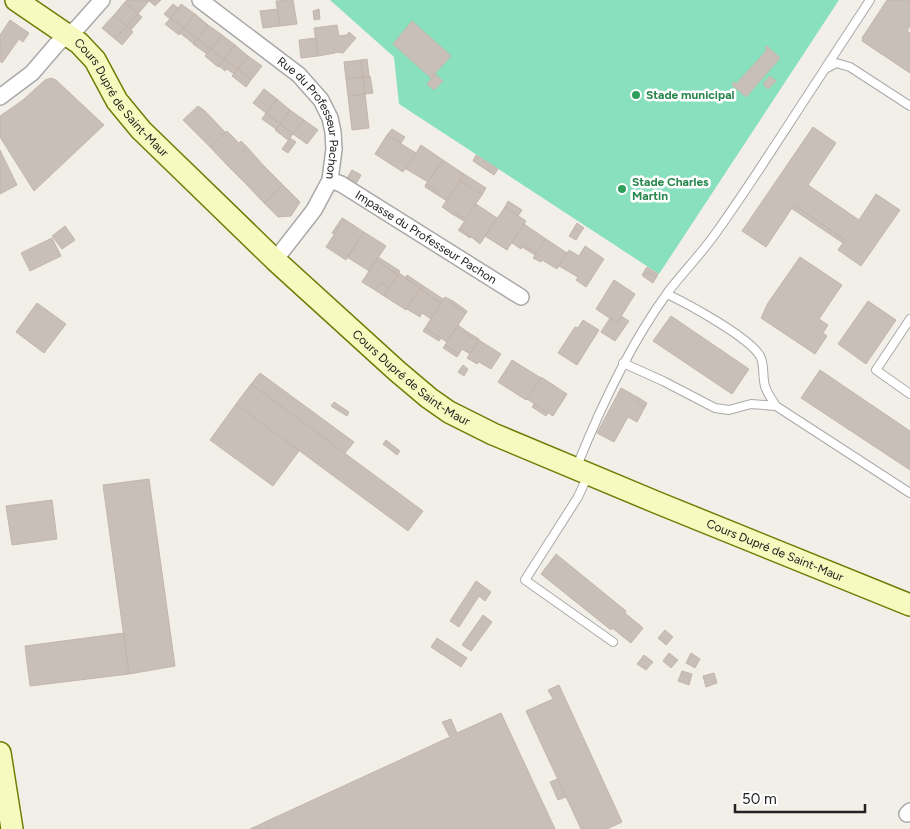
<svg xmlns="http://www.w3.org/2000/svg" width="910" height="829" font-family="Figtree,sans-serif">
  <rect width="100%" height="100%" fill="#f2efe9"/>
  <path fill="#88e0be" d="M330,0h509l-180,274 -260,-170 -5,-47z"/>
  <path fill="#c7bfb8" stroke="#c4b6ab" d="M127,0h21l1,1 -11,13 -13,-12z
    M148,0h13l-6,6z
    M293,0l4,24 -17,2 -4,-25z
    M887,0h23v26l-3,5 3,2v40l-48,-32 1,-2 -1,-1z
    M125,2l13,12 -11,12 -13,-11z
    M173,4l5,4 -8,11 -6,-5z
    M181,4l14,10 -11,14 -13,-10z
    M278,9l2,17 -17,2 -3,-17z
    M319,9l1,10 -6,1 -1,-9z
    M138,14l4,3 -11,13 -4,-4z
    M195,14l13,11 -10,14 -14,-11z
    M114,15l13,11 -12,13 -13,-11z
    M171,18l13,10 -5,7 -14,-11z
    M10,20l19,13 -6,9 -4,-3 -17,24 -2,-2v-26z
    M412,21l39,35 -20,22 -38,-34z
    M208,25l14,10 -11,14 -13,-10z
    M337,25l2,11 8,-1 2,-3 7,6 -13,15 -8,-1v1l-17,3 -4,-28z
    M127,26l6,6 -11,13 -7,-6z
    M184,28l14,11 -4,5 -14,-11z
    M222,35l13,10 -11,14 -13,-10z
    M316,38l2,18 -17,2 -2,-18z
    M198,39l13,10 -4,5 -14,-10z
    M235,45l13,11 -10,13 -14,-10z
    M767,46l13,12 -34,39 -14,-12 2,-3 2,2 31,-34 -2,-2z
    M211,49l13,10 -6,8 -13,-11z
    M248,56l14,10 -11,14 -13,-11z
    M224,59l14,10 -4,5 -7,-5 -2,2 -6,-5z
    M367,59l2,17 -6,1 -2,-17z
    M361,60l2,17 -17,2 -2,-17z
    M238,69l13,11 -5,7 -14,-11z
    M435,74l8,7 -9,9 -7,-6z
    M370,76l3,17 -8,1 -2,-17z
    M770,76l6,5 -8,8 -5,-5z
    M363,77l2,17 -17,2 -2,-17z
    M51,78l5,2 48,45 -70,66 -34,-54v-21l23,-16 22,-20z
    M264,89l13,10 -11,14 -13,-10z
    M365,94l4,34 -17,2 -4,-34z
    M277,99l13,11 -10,14 -14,-11z
    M198,106l7,5 20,21 -15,15 -27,-27z
    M290,110l14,10 -11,14 -13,-10z
    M266,113l14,11 -4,5 -14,-10z
    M304,120l14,10 -11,14 -14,-10z
    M280,124l13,10 -5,6 -13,-10z
    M813,127l23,16 -28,42 51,35 17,-26 24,16 -39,56 -23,-16 7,-10 -51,-35 -28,42 -24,-16z
    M392,129l13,8 -4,6 -14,-8z
    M227,131l12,12 2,-2 6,6 -19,19 -18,-19z
    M387,135l29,18 -13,19 -28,-18z
    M290,138l6,4 -8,11 -6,-4z
    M421,145l22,15 -15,22 -22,-13z
    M247,147l17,19 -18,18 -18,-18z
    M0,150l17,35 -17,9z
    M476,155l22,14 -4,6 -21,-14z
    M443,160l21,14 -17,27 -11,-7 2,-2 -12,-8z
    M264,166l19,19 -19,18 -18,-19z
    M352,170l9,5 -5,9 -9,-6z
    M464,174l22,14 -4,7 -22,-14z
    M460,181l22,14 -17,24 -11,-7 -2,2 -10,-7z
    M426,184l12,8 -2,2 -11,-7z
    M283,185l17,17 -9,14 -13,1 -14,-14z
    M508,201l14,9 -4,6 -13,-9z
    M476,204l21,14 -17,26 -20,-16z
    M794,205l51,35 -2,3 -52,-35z
    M505,207l21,14 -19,29 -22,-14z
    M454,212l11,7 -1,2 -12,-7z
    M342,218l2,1 -10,15 -2,-1z
    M344,219l20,13 -18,28 -20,-13z
    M577,223l7,5 -3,4 -7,-4z
    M524,224l22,15 -10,14 -13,-8 -2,4 -9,-6z
    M65,226l10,14 -13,9 -10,-13z
    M460,228l11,8 -1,2 -12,-8z
    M574,228l7,4 -5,8 -7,-4z
    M364,232l22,14 -17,25 -22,-14z
    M52,238l9,18 -31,15 -9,-18z
    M546,239l21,14 -10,16 -15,-9 -1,2 -8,-4z
    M523,245l13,8 -1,2 -13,-8z
    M585,246l19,13 -18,28 -10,-7 2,-3 -19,-11 10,-16 10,6z
    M378,257l22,14 -2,4 -22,-15z
    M800,257l42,28 -23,34 9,6 -5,8 4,3 -12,18 -54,-36 7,-15z
    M376,260l22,15 -9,13 -8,-6 -6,8 -13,-8z
    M647,267l11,7 -2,4 -8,-6 -4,5 -2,-2z
    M648,272l8,6 -3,5 -9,-6z
    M399,273l21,15 -14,22 -22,-14z
    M407,275l15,10 -2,3 -15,-10z
    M614,280l21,14 -18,29 -21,-14z
    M381,282l8,6 -5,8 -9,-6z
    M422,285l21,14 -2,4 -21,-14z
    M420,289l21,14 -10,16 -9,-6 -2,4 -13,-8z
    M445,297l8,4 -2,2 15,10 -19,29 -22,-14z
    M453,301l14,10 -1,2 -15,-10z
    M868,301l28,19 -30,44 -28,-20z
    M37,303l29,21 -22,29 -28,-21z
    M621,316l8,5 -14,20 -14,-9 9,-14 7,5z
    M671,316l78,53 -17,25 -79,-53z
    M583,320l16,10 -22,35 -19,-12 17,-26 3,1z
    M458,325l8,6 -1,2 13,8 -8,13 -8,-5 -3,5 -14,-9z
    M425,328l16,10 -2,3 -16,-10z
    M466,331l13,8 -1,2 -13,-8z
    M479,340l22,14 -10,15 -12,-7 -2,2 -10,-6z
    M445,345l14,9 -2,3 -14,-9z
    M512,360l29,18 -15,22 -28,-18z
    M463,365l5,4 -4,7 -6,-4z
    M820,370l90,61v39l-109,-72z
    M260,373l94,69 -9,11 -94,-69z
    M541,377l26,17 -14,22 -26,-17z
    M251,384l172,127 -15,20 -172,-127z
    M621,388l18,10 -3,4 9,5 -8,15 -9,-5 -14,25 -17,-9z
    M639,398l8,5 -2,4 -9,-5z
    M334,402l15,10 -2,4 -16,-10z
    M236,404l63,47 -26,35 -63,-46z
    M534,404l14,9 -2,3 -14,-9z
    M386,440l14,11 -3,4 -14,-11z
    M149,479l26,187 -46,8 -26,-189z
    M52,500l5,39 -45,6 -6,-39z
    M556,554l70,57 -1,2 18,15 -12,15 -19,-15 -1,2 -70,-56z
    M476,581l15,11 -6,9 -6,-5 -20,31 -9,-6z
    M483,615l9,7 -21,29 -9,-6z
    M665,630l8,7 -7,8 -8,-7z
    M124,633l5,41 -99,12 -5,-40z
    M437,638l30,20 -6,9 -30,-20z
    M669,653l9,7 -7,8 -8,-7z
    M691,653l9,6 -5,9 -9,-5z
    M644,655l9,7 -7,8 -9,-6z
    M682,671l10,3 -3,11 -11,-4z
    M714,673l3,10 -11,4 -3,-11z
    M559,685l63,137 -15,7h-26l-55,-118 27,-12 -5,-9z
    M501,713l54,116h-287l-3,-7 185,-85 -8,-15 9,-3 6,14z
    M558,779l8,18 -8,3 -8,-18z
    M265,822l3,7h-18l9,-4z"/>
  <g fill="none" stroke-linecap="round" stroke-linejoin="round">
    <defs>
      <path id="lane" d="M826,67l44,-67
        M667,294c21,10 82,43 93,62 5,9 2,20 5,30 2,7 7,14 11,20
        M910,319l-34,51 34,24
        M623,363l40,18 52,27 14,2 22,-6 25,2 134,87
        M577,466c24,-60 53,-122 91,-174 16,-21 35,-40 50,-62 37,-52 71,-107 107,-161l11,-6 14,4 60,39
        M588,475l-10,22 -53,83 88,62"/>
      <g id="street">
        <path id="s1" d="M200,0l99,75 22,25 9,18 3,14 1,17 -4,31 -16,30 -39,50"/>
        <path d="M0,97l32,-24 25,-29 21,-17 24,-27"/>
        <path id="s2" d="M330,180l11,4 180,113"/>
        <path d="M907,814l3,-3"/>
      </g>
      <g id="secondary">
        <path id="s3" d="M16,0l63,43 16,17 22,41 24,29 134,130 122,111 32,27 20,14 44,22 165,69 252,102"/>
        <path d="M0,753l12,76"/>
      </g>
    </defs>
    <use href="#lane" stroke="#a9a9a9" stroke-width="10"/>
    <use href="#street" stroke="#a9a9a9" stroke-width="18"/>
    <use href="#secondary" stroke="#707d05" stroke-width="24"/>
    <use href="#lane" stroke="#fff" stroke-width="8"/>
    <use href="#street" stroke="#fff" stroke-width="15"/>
    <use href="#secondary" stroke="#f7fabf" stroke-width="21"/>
  </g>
  <g fill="#2e9e5b" stroke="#fff" stroke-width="2">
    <circle cx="636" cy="95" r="5"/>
    <circle cx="622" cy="189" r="5"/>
  </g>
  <g text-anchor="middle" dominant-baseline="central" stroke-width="5" stroke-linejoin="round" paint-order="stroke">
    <g font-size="12" font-weight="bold" fill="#27864d" stroke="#fff" text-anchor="start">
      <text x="646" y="95">Stade municipal</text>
      <text x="632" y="182">Stade Charles<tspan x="632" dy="14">Martin</tspan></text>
    </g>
    <g font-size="12" fill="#222" stroke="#fff">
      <text stroke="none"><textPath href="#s3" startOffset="146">Cours Dupré de Saint-Maur</textPath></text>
      <text stroke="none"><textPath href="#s1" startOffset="169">Rue du Professeur Pachon</textPath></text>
      <text stroke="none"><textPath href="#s2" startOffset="112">Impasse du Professeur Pachon</textPath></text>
      <text stroke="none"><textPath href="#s3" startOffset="551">Cours Dupré de Saint-Maur</textPath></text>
      <text stroke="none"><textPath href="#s3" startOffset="956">Cours Dupré de Saint-Maur</textPath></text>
    </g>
  </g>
  <path d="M735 804v8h130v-8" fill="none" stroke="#222222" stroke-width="2.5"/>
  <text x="742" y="804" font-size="15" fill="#222222" stroke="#ffffff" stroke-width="4" paint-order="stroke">50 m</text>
</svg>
